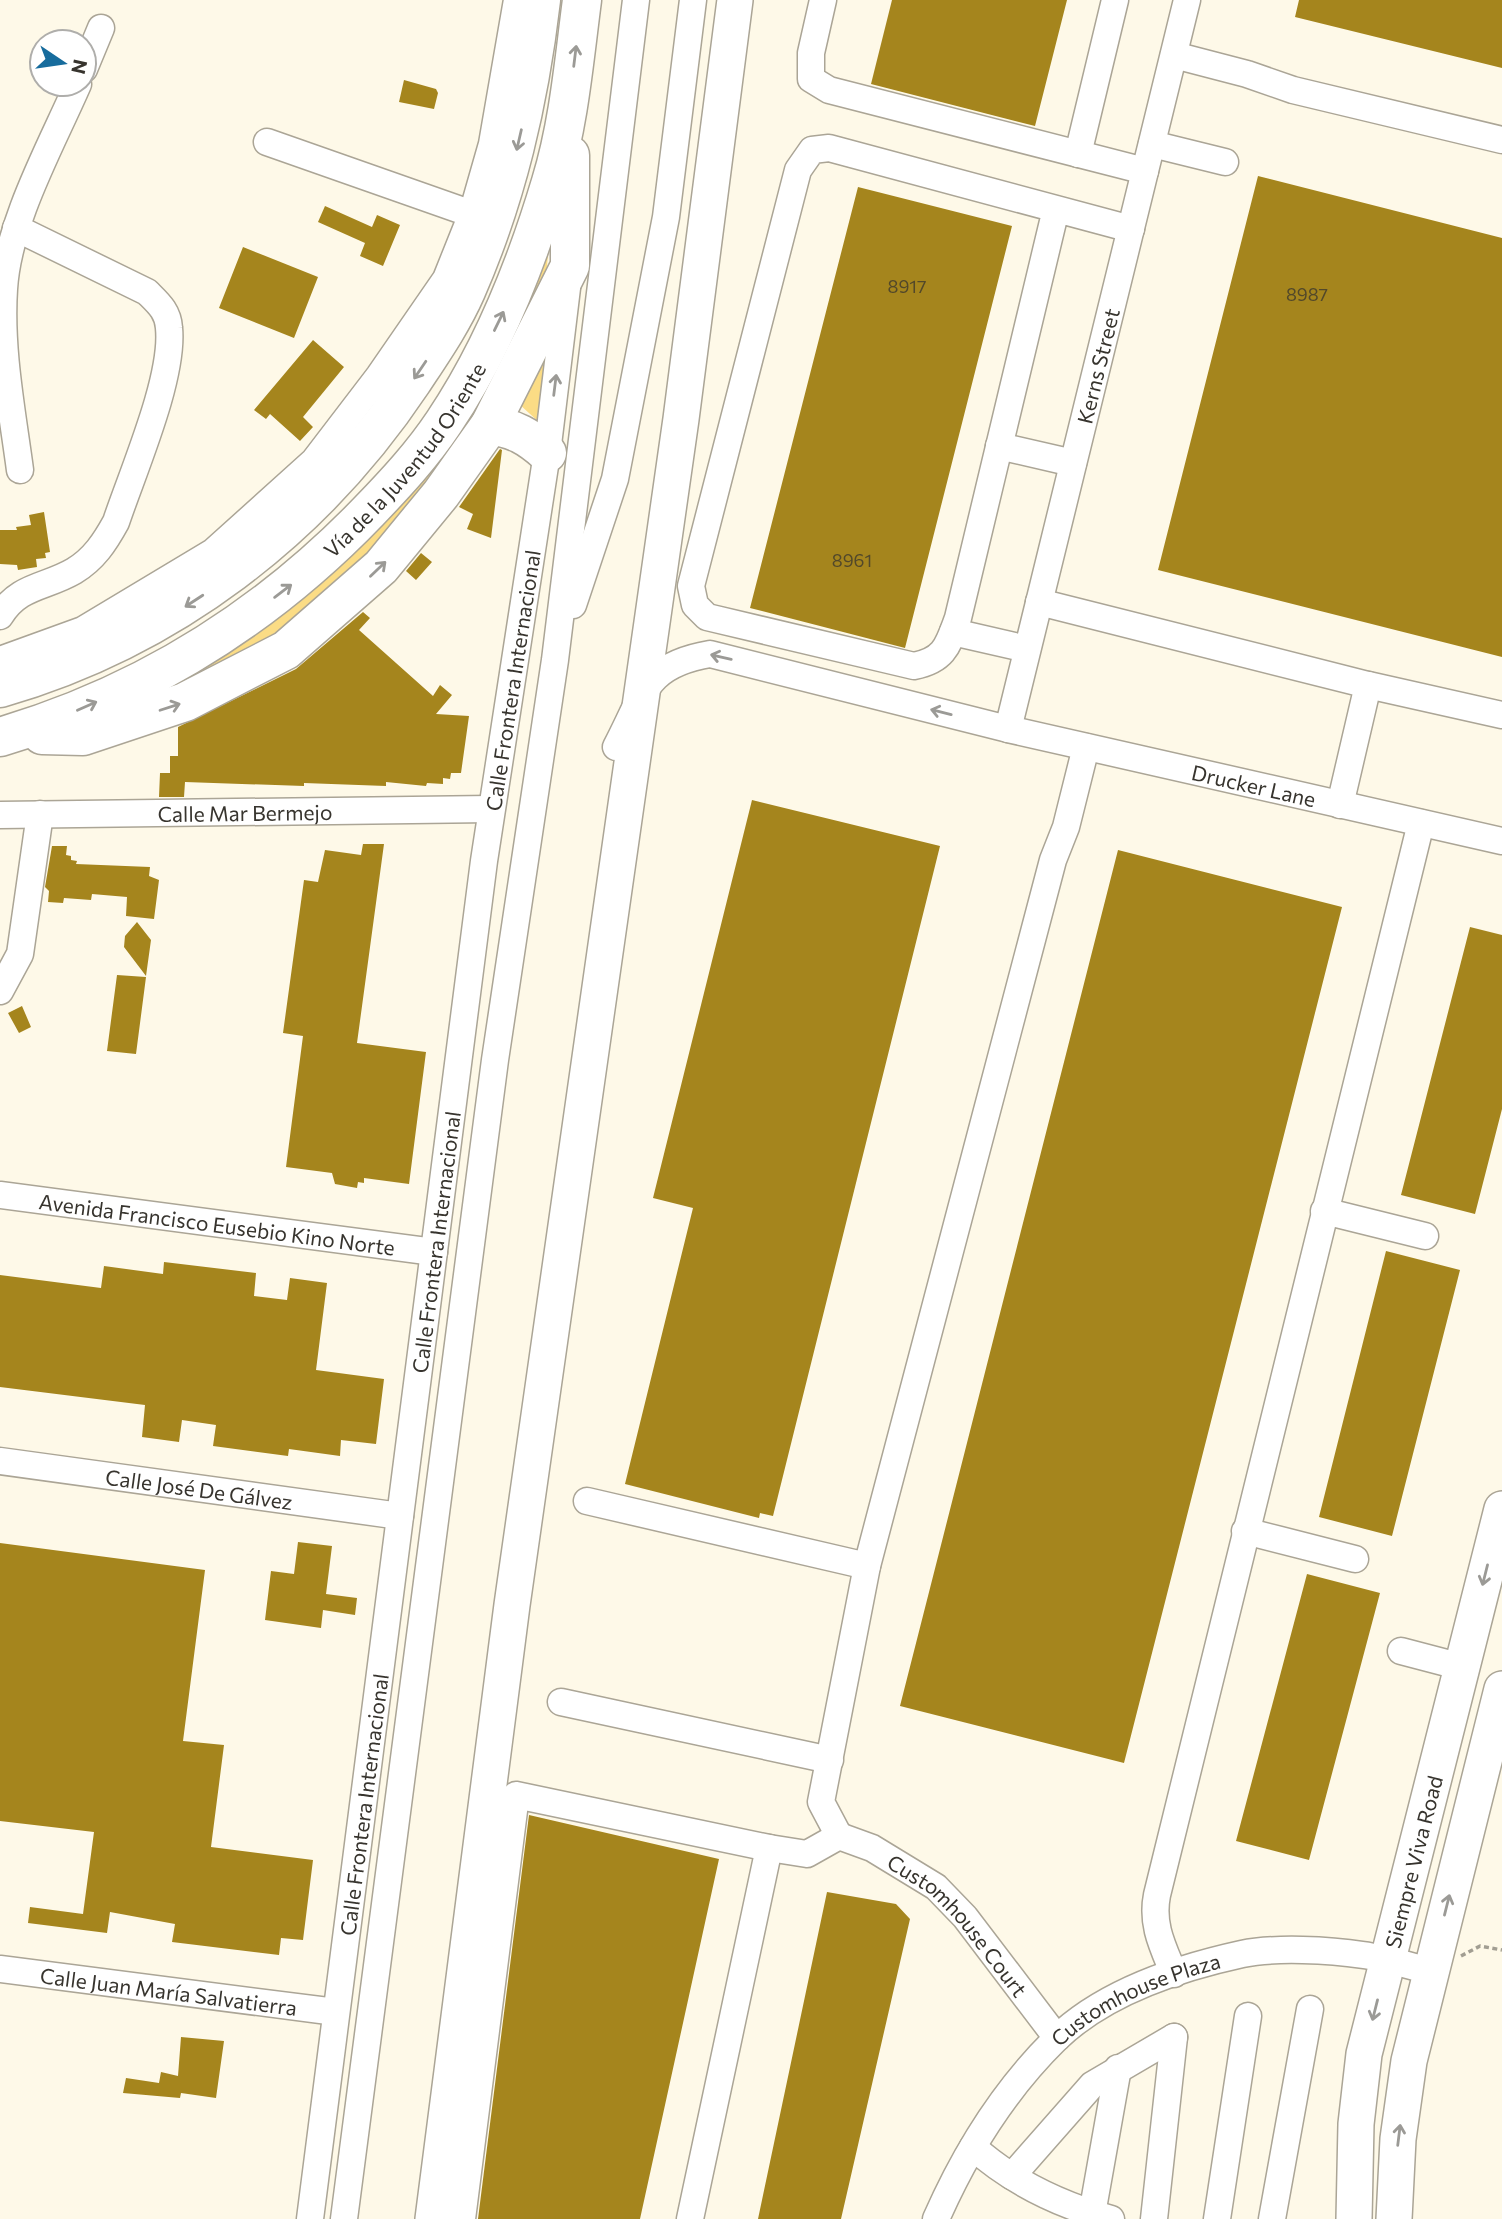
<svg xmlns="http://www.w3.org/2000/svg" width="1502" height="2219" font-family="Commissioner,sans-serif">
  <rect width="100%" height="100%" fill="#fef9e8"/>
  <path fill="#fbdc85" d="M549,244l-3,33 -46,104 -122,167 -145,120 -121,43 187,-111z
    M553,311l-13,112 -21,-19z"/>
  <path fill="#a5851d" d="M892,0h175l-32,126 -164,-42z
    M1299,0h203v68l-207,-51z
    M404,80l32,9 2,4 -4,16 -35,-7z
    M1258,176l244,62v419l-344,-87z
    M858,187l154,39 -107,422 -155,-40z
    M325,206l47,21 5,-12 23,10 -17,41 -23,-10 5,-13 -47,-21z
    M243,247l75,30 -24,61 -75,-30z
    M313,340l31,27 -41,50 10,10 -13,14 -30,-27 -4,5 -12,-9z
    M500,449l2,1 -11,88 -24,-9 6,-15 -14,-7z
    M44,512l6,40 -5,1 1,5 -10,1 1,8 -19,3 -1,-5 -17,-1v-34h17l-1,-3 15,-2 -2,-10z
    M421,553l11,9 -16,18 -10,-9z
    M363,612l7,6 -11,12 74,66 7,-11 12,10 -16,19 33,2 -8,57h-10l-1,6 -7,-1v6l-16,-1 -1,3 -40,-4v4l-82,-3v3l-119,-4 -1,15h-25l1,-24h10v-17h8v-29l118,-58z
    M752,800l188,46 -167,670 -13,-3 -1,5 -134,-34 68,-276 -40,-10z
    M363,844h21l-27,199 69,9 -17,132 -45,-6v5l-6,-1 -1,6 -22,-4 -3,-11 -46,-6 17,-131 -20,-3 21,-153 14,2 7,-32 36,5z
    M52,846h15l-1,9 5,1v4l6,1 -1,3 74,3 -1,9 10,4 -5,39 -28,-3 1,-19 -35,-3 -1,6 -27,-2 -1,5 -15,-1 1,-11 -4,-4z
    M1118,850l224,57 -218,856 -224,-57z
    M137,922l14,18 -5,36 -22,-29 1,-11z
    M1470,927l32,8v174l-27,105 -74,-19z
    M117,975l29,2 -10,77 -29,-3z
    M22,1006l9,21 -12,6 -11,-20z
    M1386,1251l74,19 -68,266 -73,-19z
    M164,1262l92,11 -2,23 33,4 3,-22 37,5 -11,87 68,9 -8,65 -35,-4 -1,16 -51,-7 -1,7 -75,-10 3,-21 -34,-5 -3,22 -37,-5 3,-32 -145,-18v-112l101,13 3,-22 59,8z
    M298,1542l34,4 -6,48 31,4 -2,17 -32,-5 -2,18 -56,-8 6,-49 23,3z
    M0,1543l205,27 -22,171 41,4 -13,102 102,13 -10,80 -22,-2 -2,17 -107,-13 3,-18 -65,-12 -3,21 -79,-10 2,-16 53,7 11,-82 -94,-11z
    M1307,1574l73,19 -71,267 -73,-19z
    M529,1815l190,44 -79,360h-162z
    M827,1892l69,12 14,15 -69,300h-83z
    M181,2037l43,4 -8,57 -35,-5 -1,5 -57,-5 3,-15 33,5 2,-11 17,4z"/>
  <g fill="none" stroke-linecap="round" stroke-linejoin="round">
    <defs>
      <g id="minor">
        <path d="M823,0l-12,53v26l18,11 316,81"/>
        <path d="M1174,55l73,19 46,16 209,50"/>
        <path d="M84,69l17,-41"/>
        <path d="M267,142l205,72"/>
        <path d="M1152,144l73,18"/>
        <path d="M1078,154l37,-154"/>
        <path d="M1056,209l-98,409c-10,27 -13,42 -44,48l-207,-49 -12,-12 -4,-19 107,-416 14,-20 17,-2 302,81"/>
        <path d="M999,446l74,17"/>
        <path d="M20,470c-8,-60 -20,-121 -16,-181 4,-67 47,-143 74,-205"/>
        <path d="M1039,602l329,83 -28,120"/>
        <path d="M573,605l42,-126 51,-262 27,-217"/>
        <path d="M0,616c19,-31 45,-28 74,-45 20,-12 31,-29 42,-49 17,-51 58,-144 53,-194 -1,-17 -11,-25 -22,-36l-131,-64"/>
        <path d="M953,632l74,17"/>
        <path d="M0,660l83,-30 130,-78 101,-91 65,-85 67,-97 26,-65 20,-70 25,-144"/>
        <path d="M1368,685l134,30"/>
        <path id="s1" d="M1008,729l179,-729"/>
        <path id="s2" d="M616,747c28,-53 29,-82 94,-93l298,75 494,112"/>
        <path id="s3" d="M0,815l491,-6"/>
        <path d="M0,991l20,-37 20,-140"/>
        <path id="s4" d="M0,1195l434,57"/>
        <path d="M1324,1211l101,25"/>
        <path id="s5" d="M0,1461l400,55"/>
        <path d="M587,1501l280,65"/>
        <path d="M1245,1531l110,28"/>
        <path d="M1401,1651l61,16"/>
        <path d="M561,1702l269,58"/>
        <path d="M839,1836l-18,-34 46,-236 186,-706 13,-33 20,-80"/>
        <path id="s6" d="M839,1836l33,12 64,39 29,30 92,121"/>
        <path id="s7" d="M0,1969l336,43"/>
        <path d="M1174,1974c-11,-27 -23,-49 -17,-79l264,-1072"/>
        <path d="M973,2147c39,35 88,58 138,72"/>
        <path d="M1012,2176l80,-91 82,-48"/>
        <path d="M1092,2214l26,-146"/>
        <path id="s8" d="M310,2219l174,-1358 63,-408 20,-165"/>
        <path d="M344,2219l151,-1159 60,-400 81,-660"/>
        <path d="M462,2219l54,-424 253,53"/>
        <path d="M690,2219l79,-371 38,6 32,-18"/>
        <path id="s9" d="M936,2219c29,-66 68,-129 120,-180 47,-46 122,-71 186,-85 33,-7 88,-4 121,1 23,3 46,11 68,16"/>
        <path d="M1154,2219l20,-182"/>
        <path d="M1217,2219l31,-203"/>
        <path d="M1272,2219l38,-210"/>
      </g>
      <g id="major">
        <path d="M433,2219l79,-614 169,-1186 54,-419"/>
        <path id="s10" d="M1354,2219l2,-95 8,-70 138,-545"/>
        <path d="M1394,2219l4,-80 11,-78 93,-372"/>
      </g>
      <g id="highway">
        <path d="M490,425c25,4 38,11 57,28"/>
        <path d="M0,688c170,-49 314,-159 412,-306 19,-29 40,-59 54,-91 41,-94 63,-189 75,-291"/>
        <path d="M42,735l41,1 102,-34 101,-52 95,-83 60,-73 49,-69 80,-159v-111"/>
        <path id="s11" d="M0,737c143,-42 267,-120 369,-226 27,-28 53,-56 75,-89 49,-73 82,-156 107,-240 18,-59 23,-121 31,-182"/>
      </g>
    </defs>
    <use href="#minor" stroke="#aba596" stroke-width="29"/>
    <use href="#major" stroke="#aba596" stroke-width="38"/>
    <use href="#highway" stroke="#aba596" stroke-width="41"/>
    <path stroke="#a29e92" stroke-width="3.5" stroke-dasharray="5 3.5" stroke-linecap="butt" d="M1461,1956l19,-10 22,4"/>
    <use href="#minor" stroke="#fff" stroke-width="26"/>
    <use href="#major" stroke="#fff" stroke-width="35"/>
    <use href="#highway" stroke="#fff" stroke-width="38"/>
  </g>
  <defs><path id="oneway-shaft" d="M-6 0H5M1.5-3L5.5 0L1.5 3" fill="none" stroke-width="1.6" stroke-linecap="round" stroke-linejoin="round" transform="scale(1.75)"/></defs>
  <g stroke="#9b9a96">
    <use href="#oneway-shaft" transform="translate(575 56) rotate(-83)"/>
    <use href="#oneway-shaft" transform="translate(519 140) rotate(103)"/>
    <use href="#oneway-shaft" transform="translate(499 321) rotate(-64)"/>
    <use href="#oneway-shaft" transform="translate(420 370) rotate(124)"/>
    <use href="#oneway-shaft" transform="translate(555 385) rotate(-83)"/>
    <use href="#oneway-shaft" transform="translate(378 569) rotate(-44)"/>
    <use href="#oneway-shaft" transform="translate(283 591) rotate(-37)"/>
    <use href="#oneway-shaft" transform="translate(194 601) rotate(147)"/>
    <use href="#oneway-shaft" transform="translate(721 657) rotate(-167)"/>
    <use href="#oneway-shaft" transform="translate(87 706) rotate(-24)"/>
    <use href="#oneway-shaft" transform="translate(170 707) rotate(-18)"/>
    <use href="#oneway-shaft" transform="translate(941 712) rotate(-166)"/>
    <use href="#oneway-shaft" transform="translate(1485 1575) rotate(104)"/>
    <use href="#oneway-shaft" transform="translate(1447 1905) rotate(-76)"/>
    <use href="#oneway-shaft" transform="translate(1375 2010) rotate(104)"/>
    <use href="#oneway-shaft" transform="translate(1399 2135) rotate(-83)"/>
  </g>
  <g text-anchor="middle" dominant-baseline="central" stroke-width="6" stroke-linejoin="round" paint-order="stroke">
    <g font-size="18" fill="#52482a">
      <text x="907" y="286">8917</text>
      <text x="1307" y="294">8987</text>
      <text x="852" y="560">8961</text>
    </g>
    <g font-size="21" fill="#37342e" stroke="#fff">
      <text stroke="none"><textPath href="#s1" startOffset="374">Kerns Street</textPath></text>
      <text stroke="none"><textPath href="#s11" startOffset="500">Vía de la Juventud Oriente</textPath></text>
      <text stroke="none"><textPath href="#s8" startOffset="1552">Calle Frontera Internacional</textPath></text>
      <text stroke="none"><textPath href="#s2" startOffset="700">Drucker Lane</textPath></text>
      <text stroke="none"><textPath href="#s3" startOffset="245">Calle Mar Bermejo</textPath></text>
      <text stroke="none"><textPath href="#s4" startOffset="219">Avenida Francisco Eusebio Kino Norte</textPath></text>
      <text stroke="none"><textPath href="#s8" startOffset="985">Calle Frontera Internacional</textPath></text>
      <text stroke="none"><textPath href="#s5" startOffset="201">Calle José De Gálvez</textPath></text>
      <text stroke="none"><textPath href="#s8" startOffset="418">Calle Frontera Internacional</textPath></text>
      <text stroke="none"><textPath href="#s10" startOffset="364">Siempre Viva Road</textPath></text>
      <text stroke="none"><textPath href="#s6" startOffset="152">Customhouse Court</textPath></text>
      <text stroke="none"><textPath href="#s7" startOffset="170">Calle Juan María Salvatierra</textPath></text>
      <text stroke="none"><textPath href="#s9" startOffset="308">Customhouse Plaza</textPath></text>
    </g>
  </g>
  <g transform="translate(63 63) rotate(103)"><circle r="33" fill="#ffffff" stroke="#afaeab" stroke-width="2"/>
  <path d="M0-5L12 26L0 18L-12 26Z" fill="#176c9d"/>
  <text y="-10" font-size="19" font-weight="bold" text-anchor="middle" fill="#37342e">N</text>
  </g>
</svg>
